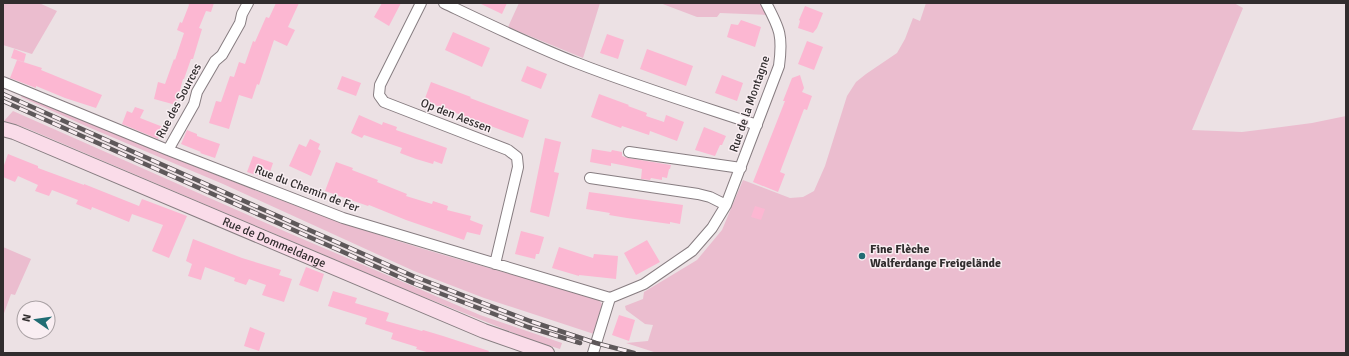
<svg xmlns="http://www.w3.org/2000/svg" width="1349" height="356" font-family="Signika,sans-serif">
  <rect width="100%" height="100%" fill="#ece1e4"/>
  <path fill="#ebbdcf" d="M3,3h36l18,8 -25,43 -29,-9z
    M519,3h81l-17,55 -75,-31z
    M660,3h100l7,12 -47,-2 -3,4h-20z
    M926,3h308l9,5 -51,122 50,2 70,-9 34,-7v237h-689l-31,-10 22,-2 5,-16 -8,-1 -19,-14 -1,-4 18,-7 1,-7 53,-32 25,-30 21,-50 47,18 13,-1 11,-6 11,-25 22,-70 9,-14 10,-8 31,-21 8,-14 8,-21 7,3z
    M22,95c106,44 211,89 319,127 84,30 171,52 256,76l5,6 -8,30 -110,-36 -70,-27 -191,-87 -135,-57 -67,-30z
    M13,111l278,123 189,81 82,28 -2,6 -29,-9 -122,-49 -383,-163 -22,-7z
    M3,247l28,12 -16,36 -4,-1 -8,22z"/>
  <path fill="#fcb7d2" d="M188,3h26l-3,9 -5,-1 -7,17 3,1 -9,30h-2l-7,20h-1l-7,26 -22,-6 4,-17 7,2 9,-25 1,1 9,-27 -7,-3 3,-8 2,1 7,-18z
    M276,3h23l-11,24 7,3 -8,16 -13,-6 -15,45 -2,-1 -5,15 -13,-4 -10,34 -20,-6 7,-22 5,1 9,-26 4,1 5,-15 6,2 8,-23 2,1 11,-25 3,1z
    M382,3h19l-12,23 -15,-9z
    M479,3h28l-5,11z
    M805,6l18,7 -6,15 -4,5 -15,-5 2,-7 -1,-1z
    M741,20l20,7 -6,20 -28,-10 4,-13 7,1z
    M453,32l37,16 -8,19 -37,-17z
    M607,34l17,6 -6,19 -18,-6z
    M807,41l16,6 -9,23 -16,-6z
    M14,49l12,5 -2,8 -13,-4z
    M647,49l46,17 -7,20 -46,-17z
    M17,60l25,8 -1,2 61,25 -6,13 -31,-10 -29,-12v2l-26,-10z
    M527,66l20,8 -6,15 -20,-8z
    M722,75l21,8 -6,18 -22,-8z
    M800,75l4,13 -2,4 10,4 -5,14 -3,-1 -24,63 5,2 -7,18 -25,-10 32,-81h-2l9,-23z
    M342,76l19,7 -5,13 -19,-7z
    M431,82l40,15 -1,1 59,22 -6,18 -99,-37z
    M599,94l30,11 -1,1 19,7 -1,3 18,6 2,-7 18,7 -7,19 -27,-10 -1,4 -27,-9 -1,2 -30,-11z
    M135,107l9,3 -4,8 23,9 -5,12 -36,-15 5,-13 5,2z
    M359,115l23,10 1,-3 14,5 -1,3 51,18 -5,16 -8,-3 -1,3 -17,-5 -16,-6 2,-5 -38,-13 -2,3 -11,-5z
    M704,127l22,9 -4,9h-2l-5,11 -20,-6z
    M187,130l10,4v2l23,8 -5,14 -15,-5 1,-1 -20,-8z
    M545,138l16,4 -7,30 5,1 -10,44 -19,-5z
    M310,139l10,5 -2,5 3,2 -10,25 -22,-10 10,-22 7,3z
    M592,149l19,3 1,-2 10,2v4l6,2 43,7 -1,4h-1l-2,9 -5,-1v3l-11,-2 -1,2 -9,-1 1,-10 -31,-6v3l-21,-4z
    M8,154l30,12v2l46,17v-1l55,22 3,-7 45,17 -18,42 -17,-7 11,-26 -31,-11 -3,8 -37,-15 -1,3 -15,-6 2,-4 -26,-10 -3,6 -14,-5 3,-6 -20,-9 -3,6 -12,-5v-9z
    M253,156l20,7 -3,9 -3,-1 -2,7 -18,-6z
    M336,162l17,6 -1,2 26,10 -1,2 30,12 -1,2 26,8 1,-3 15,5 -1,4 24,6 -1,4 13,5 -3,10 -13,-3 -3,8 -58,-20 -37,-15 -1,1 -43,-15z
    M589,192l94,13 -3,19 -10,-2v2l-43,-6 -18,-3 1,-2 -24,-4z
    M755,206l10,3 -4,11 -10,-3z
    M521,231l23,6 -5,17h-3l-1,5 -20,-5z
    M193,239l49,19 39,12 -2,5 13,4 -8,23 -22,-7 4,-10 -17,-6 -3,6 -12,-4 1,-3 -30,-11 -4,13 -13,-4 4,-12 -6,-3z
    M647,240l13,22 -24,13 -12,-22z
    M559,247l34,11 1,-4 24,2 -2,23 -37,-4v1l-27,-8z
    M306,267l18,7 -6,18 -19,-7z
    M333,291l24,7 -2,5 34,10 -3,8 36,10 1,-1 20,6 46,15 -1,2h-58l-14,-4 1,-2 -26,-8 2,-6 -28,-9 2,-6 -39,-12z
    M619,315l16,5 -6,21 -17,-6z
    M250,327l15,6 -6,18 -15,-5z"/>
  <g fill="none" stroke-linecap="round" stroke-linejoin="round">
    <defs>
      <path id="street" d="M421,3l-41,82 -1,10 5,7 124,48 9,7 1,10 -23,97
        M444,3c44,21 87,42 133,60 59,23 120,42 180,62
        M3,82l165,68 175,68 267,80
        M168,150l26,-46 3,-12 18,-31 7,-6 18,-32 2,-9 6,-11
        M629,152l112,16
        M590,178l108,16 12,3 16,8
        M610,298l34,-14 48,-33 20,-23 14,-23 53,-139c4,-30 1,-37 -13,-63
        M593,353l17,-55"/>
      <g id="secondary">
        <path id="s1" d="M3,129l11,3 470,199 63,22"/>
      </g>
    </defs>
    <use href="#street" stroke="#877d81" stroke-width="12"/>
    <use href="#secondary" stroke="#877d81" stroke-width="16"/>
    <use href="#street" stroke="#fff" stroke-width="10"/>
    <use href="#secondary" stroke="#fadce9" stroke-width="14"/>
    <defs>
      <path id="rail" d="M3,94l410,182 117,45 66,22 38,10
        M3,101l410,182 115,44 52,16"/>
    </defs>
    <use href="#rail" stroke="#5e585a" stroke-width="4.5"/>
    <use href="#rail" stroke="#f9eef2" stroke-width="3" stroke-dasharray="9" stroke-linecap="butt"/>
  </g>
  <circle fill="#206c73" stroke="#f9eef2" stroke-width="1.5" cx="862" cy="256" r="4"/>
  <g text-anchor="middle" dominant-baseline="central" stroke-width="3" stroke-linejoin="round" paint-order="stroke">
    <g font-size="12" fill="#312d2e" stroke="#f9eef2">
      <text transform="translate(179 101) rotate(-62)">Rue des Sources</text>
      <text transform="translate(750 104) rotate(-71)">Rue de la Montagne</text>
      <text transform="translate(456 116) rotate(21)">Op den Aessen</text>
      <text transform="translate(307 189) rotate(21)">Rue du Chemin de Fer</text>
      <text stroke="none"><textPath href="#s1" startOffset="294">Rue de Dommeldange</textPath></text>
    </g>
    <g font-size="12" font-weight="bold" fill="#312d2e" stroke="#f9eef2" text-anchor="start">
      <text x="870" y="249">Fine Flèche<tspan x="870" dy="14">Walferdange Freigelände</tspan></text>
    </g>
  </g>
  <rect width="1349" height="356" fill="none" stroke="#312d2e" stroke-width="8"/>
  <g transform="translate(36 320) rotate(283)"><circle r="19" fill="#f9eef2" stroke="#a9a1a4"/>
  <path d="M0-3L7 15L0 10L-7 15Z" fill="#206c73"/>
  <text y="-6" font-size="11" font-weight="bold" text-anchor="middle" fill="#312d2e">N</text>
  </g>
</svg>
